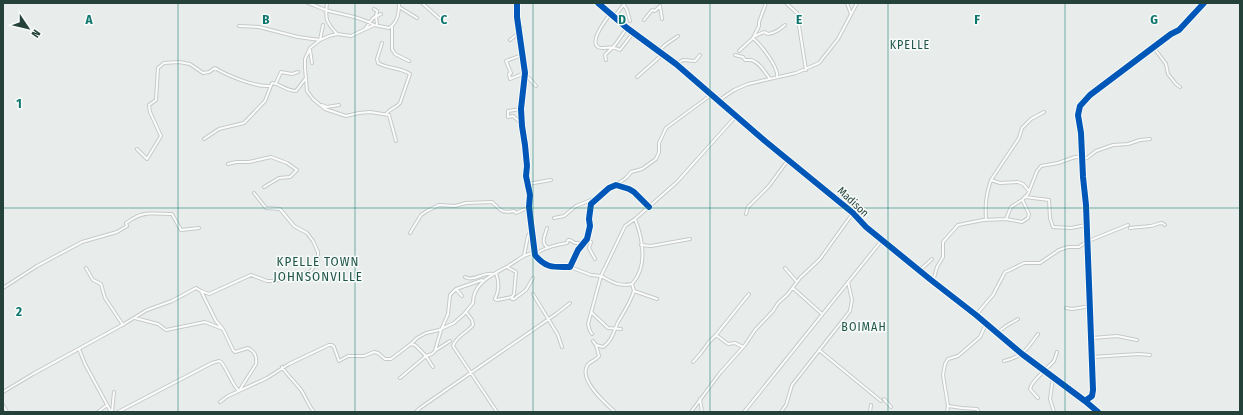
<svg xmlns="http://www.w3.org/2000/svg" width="1243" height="415" font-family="'Fira Sans Condensed',sans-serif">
  <rect width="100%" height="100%" fill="#e8edeb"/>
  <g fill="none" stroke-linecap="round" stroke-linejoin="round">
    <defs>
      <path id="street" d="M308,3c6,2 12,5 18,7 15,5 34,6 48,15
        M327,3c-2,16 -1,19 10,31
        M422,3l18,16
        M517,3v14l8,56 -4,36 1,17 3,19 2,21 -1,10 4,19 -1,12 6,48c11,14 20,12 35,12l8,-17 9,-11 3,-13 -1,-7 2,-15 18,-16 7,-3 13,4 5,3 15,15
        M786,3l11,10 9,57
        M847,3l4,11
        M624,5l3,5 3,11
        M660,6l2,13
        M399,7l18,11
        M374,9l3,2 -1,5 1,9
        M610,14c-4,6 -21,27 -12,33 4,3 11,-1 16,1 2,0 4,1 6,2l13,-17
        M614,17l11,-14
        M644,20l8,-10 3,1 5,-5
        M239,26l20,1 39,10 22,3 3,-15
        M392,27v22l3,5 14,7
        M365,29l8,-11 8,-4
        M755,36l9,-4 4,2c7,-1 11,-4 17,-9
        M753,38l6,-12v-4l7,-19
        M510,40l10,-8 1,-5 -4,-5
        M382,43l-5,16 1,4c10,6 22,4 32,11l-10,29c-4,5 -10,5 -14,11
        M1154,48l12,16 2,10 8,10 4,3
        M310,50l2,13
        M659,51l6,-6 13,-9
        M739,51l14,-13c7,6 26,29 24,39
        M522,55l-16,6 5,12 -2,1 1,5 15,-6
        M735,55l8,2 2,3c2,0 4,0 6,0 8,2 14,12 19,19
        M606,60l-1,-5 10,-10 12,-17
        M676,64l7,-4 12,1 5,-6
        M525,77h3l8,9
        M637,77l26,-23
        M276,83l5,-11 11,2 6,-2
        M718,101l16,-11 14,-6 48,-11 23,-10 19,-24 19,-36
        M322,105l5,2 12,-2
        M521,109l-13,2v6l5,-1 8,7
        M204,139l15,-10 25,-6 21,-22 7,-18c9,1 12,7 24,8l10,-13
        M396,141l-7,-26 -19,-3 -11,1 -13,3 -21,-7 -12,-10 -6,-8 -2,-23v-9l5,-11 10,-8 9,-4 8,-2 14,2 23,-11 15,3c9,-6 10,-15 10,-25
        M137,149l10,10 14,-23 -11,-24 -1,-7 7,-5 2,-32 6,-5 15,-1 11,2 13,9 6,-1 6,-4c13,8 40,19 55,18
        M228,164l8,-2h13l22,-5 16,6 10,7 -7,7 -11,1 -15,9
        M528,184l23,-4
        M616,185l10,-7 5,-6 11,-3 14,-10 3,-7v-9l7,-15 45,-33
        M1029,191l-6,-7 -5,-2 -18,1 -9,-3 28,-42 3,-10 9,-9 13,-7
        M1025,197l24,3 1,18 3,9 18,1 15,-3
        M746,214l2,-7 21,-21 19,-26
        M554,218l10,-2 12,-10 20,-8
        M1006,219l16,3 6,-4 1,-4 -6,-13
        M986,220c-1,-16 0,-25 5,-40
        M547,228c-2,8 -7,14 1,20
        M1130,228c7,-1 13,-1 20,-2 4,0 8,-3 12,-3l3,2
        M532,229l-4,7 -4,20 10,-4
        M410,233l11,-18 6,-4 12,-6 16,1 11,-3 26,-1c8,7 9,12 22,9l2,2 13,-6
        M587,239l4,3 -2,6 6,11
        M641,245l10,1 39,-7
        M535,255c5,-6 23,-11 32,-12l1,-3h2l5,3h7
        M570,267l21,8 10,1 24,-50 10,-7 42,-37 59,-66
        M86,268l7,12 8,4 4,14 18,27
        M785,268l12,14
        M919,271l13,-12
        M496,273c3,8 3,18 -1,26l2,1 15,-3 2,-3 2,-22 -9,-5
        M465,277c8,5 18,-5 28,-3
        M931,280l3,-2 3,-11 6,-10v-15l15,-17 25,-5 23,-1 5,-12 11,-7 6,-6 9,-23 4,-5 17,-3 17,-6 12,1 9,-7 17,-6 15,-1 12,-4 10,-1
        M3,288l34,-22 45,-24 35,-10 10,-6 -1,-3c3,-1 5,-4 8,-5 12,-7 26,-4 38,-4l9,16 18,-2
        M793,288l29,26
        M456,289l6,7
        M201,291l8,3 42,-19 16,6h8l35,-9 8,-11v-9l-5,-11 -6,-8 -13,-7 -14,-17 -14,-1 -12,-15
        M634,291l23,8
        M533,294l25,41 4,12
        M512,297v2h2l12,-9 7,-12
        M1066,308l6,1 19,-3
        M466,312l6,8 1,5c-6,8 -17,11 -20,21l44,66
        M591,312l17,16 13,1
        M976,315l17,-20 12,-23 5,-2 14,-7h16l19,-13 9,-3h11l7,-5 42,-17
        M135,318l23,6 8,6 39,-8 18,7
        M997,333l9,-7 12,-7
        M592,334l-2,-3 -2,-7 13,-48c11,6 18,11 31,8 16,-17 11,-45 3,-65
        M716,335l12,9 7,-1 8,4
        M1092,338l25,-2 20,4
        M593,341l3,4 3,11c-3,5 -10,5 -12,10 -8,14 18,37 28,46
        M411,344l4,1 11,11 6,-2 3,-3 6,-21 7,-16 2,-19 6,-6 26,-9
        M596,345l7,2c9,-6 11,-16 15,-25 6,-10 12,-19 16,-31l-2,-7
        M79,349l6,15 26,48
        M436,350l14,-9
        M819,350l62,51
        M1092,357l47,-3 11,1
        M1004,361c20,-5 22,-11 34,-27
        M693,362l8,-9 8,-11 7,-7 33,-41
        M282,367c6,9 13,15 19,23 5,7 7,15 13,22
        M400,378l26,-22 7,11
        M1053,378l-3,21 4,13
        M3,392l30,-18 91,-50 23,-14 25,-9 24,-13 5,3 15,30 7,8 10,21 2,2 13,-4c7,4 9,8 8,16l-17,27
        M1038,398l-8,-9 2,-5 5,-6 17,-17 3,-9
        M700,399l2,13
        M884,399l7,8
        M1086,401l6,-5 1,-6 -7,-185 -3,-28 -2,-44 -3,-18 2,-9 10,-11 81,-61 8,-4 25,-27
        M220,402l8,-6 39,-18 22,-14 40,-19h3l2,2 5,14 9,-5h16l10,-4 4,1 7,6h6l21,-16 5,-5 9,-5 13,-3 15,-7 10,-9 9,-11c0,-21 20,-28 35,-37 6,-3 10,-7 16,-10
        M3,405l4,7
        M948,406l14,2 15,1 2,3
        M98,412l9,-7
        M112,412l2,-20
        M118,412l94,-49 7,-2 2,1c7,8 11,23 18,29
        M416,412l4,-4 136,-94 14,-11
        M691,412l29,-39 25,-28 10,-15 18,-19 5,-8 9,-8 13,-17 20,-19 33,-46
        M744,412l138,-172
        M781,412l5,-7 6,-20 58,-74 2,-11 -4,-18
        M870,412l1,-7
        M947,412l1,-6 -5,-31 2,-11 3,-5 10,-3 22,-19 6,-13"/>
      <path id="secondary" d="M598,3l29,25 49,36 89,77 88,72 13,14 65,53 45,35 46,39 63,47 13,11"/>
    </defs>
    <use href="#street" stroke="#c5cac8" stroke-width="4"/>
    <use href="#secondary" stroke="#c3cbc8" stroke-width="4.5"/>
    <use href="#street" stroke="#fcfcfc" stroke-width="2"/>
    <use href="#secondary" stroke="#fcfcfc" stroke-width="2.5"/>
    <defs>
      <path id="cycleway" d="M517,3v14l8,56 -4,36 1,17 3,19 2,21 -1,10 4,19 -1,12 6,48c11,14 20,12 35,12l8,-17 9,-11 3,-13 -1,-7 2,-15 18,-16 7,-3 13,4 5,3 15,15
        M598,3l29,25 49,36 89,77 88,72 13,14 65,53 45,35 46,39 63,47 13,11
        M1085,401l7,-5 1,-6 -7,-185 -3,-28 -2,-44 -3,-18 2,-9 10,-11 81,-61 8,-4 25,-27"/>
    </defs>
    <use href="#cycleway" stroke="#f7fbf9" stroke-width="8"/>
    <use href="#cycleway" stroke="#0057b8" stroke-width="6"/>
  </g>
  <path fill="none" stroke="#0f766e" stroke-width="1" stroke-opacity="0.55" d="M178,3v409M355,3v409M533,3v409M710,3v409M888,3v409M1065,3v409M3,208h1237"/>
  <g text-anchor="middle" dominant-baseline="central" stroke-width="3" stroke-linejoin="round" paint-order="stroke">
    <g font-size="11" fill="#24423a" stroke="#f7fbf9">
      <text transform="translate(853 202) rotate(43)">Madison</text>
    </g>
    <g font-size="12" letter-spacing="1" fill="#1f5548" stroke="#f7fbf9">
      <text x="910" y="45">KPELLE</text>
      <text x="864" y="327">BOIMAH</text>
    </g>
    <g font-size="13" letter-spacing="1" fill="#1f5548" stroke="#f7fbf9">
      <text x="318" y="261">KPELLE TOWN<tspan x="318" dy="15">JOHNSONVILLE</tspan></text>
    </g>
  </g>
  <g font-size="13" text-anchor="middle" font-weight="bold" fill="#0f766e" stroke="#f7fbf9" stroke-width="3" stroke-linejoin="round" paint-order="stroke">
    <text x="89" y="24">A</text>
    <text x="266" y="24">B</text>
    <text x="444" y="24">C</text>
    <text x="622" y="24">D</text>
    <text x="799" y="24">E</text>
    <text x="977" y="24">F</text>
    <text x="1154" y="24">G</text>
    <text x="19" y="108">1</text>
    <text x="19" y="316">2</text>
  </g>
  <rect width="1243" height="415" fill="none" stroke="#24423a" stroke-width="8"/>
  <g transform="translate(28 28) rotate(125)" stroke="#f7fbf9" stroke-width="3" paint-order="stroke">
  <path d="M0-3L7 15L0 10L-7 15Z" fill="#24423a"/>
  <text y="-6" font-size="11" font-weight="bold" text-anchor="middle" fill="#24423a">N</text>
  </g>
</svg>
